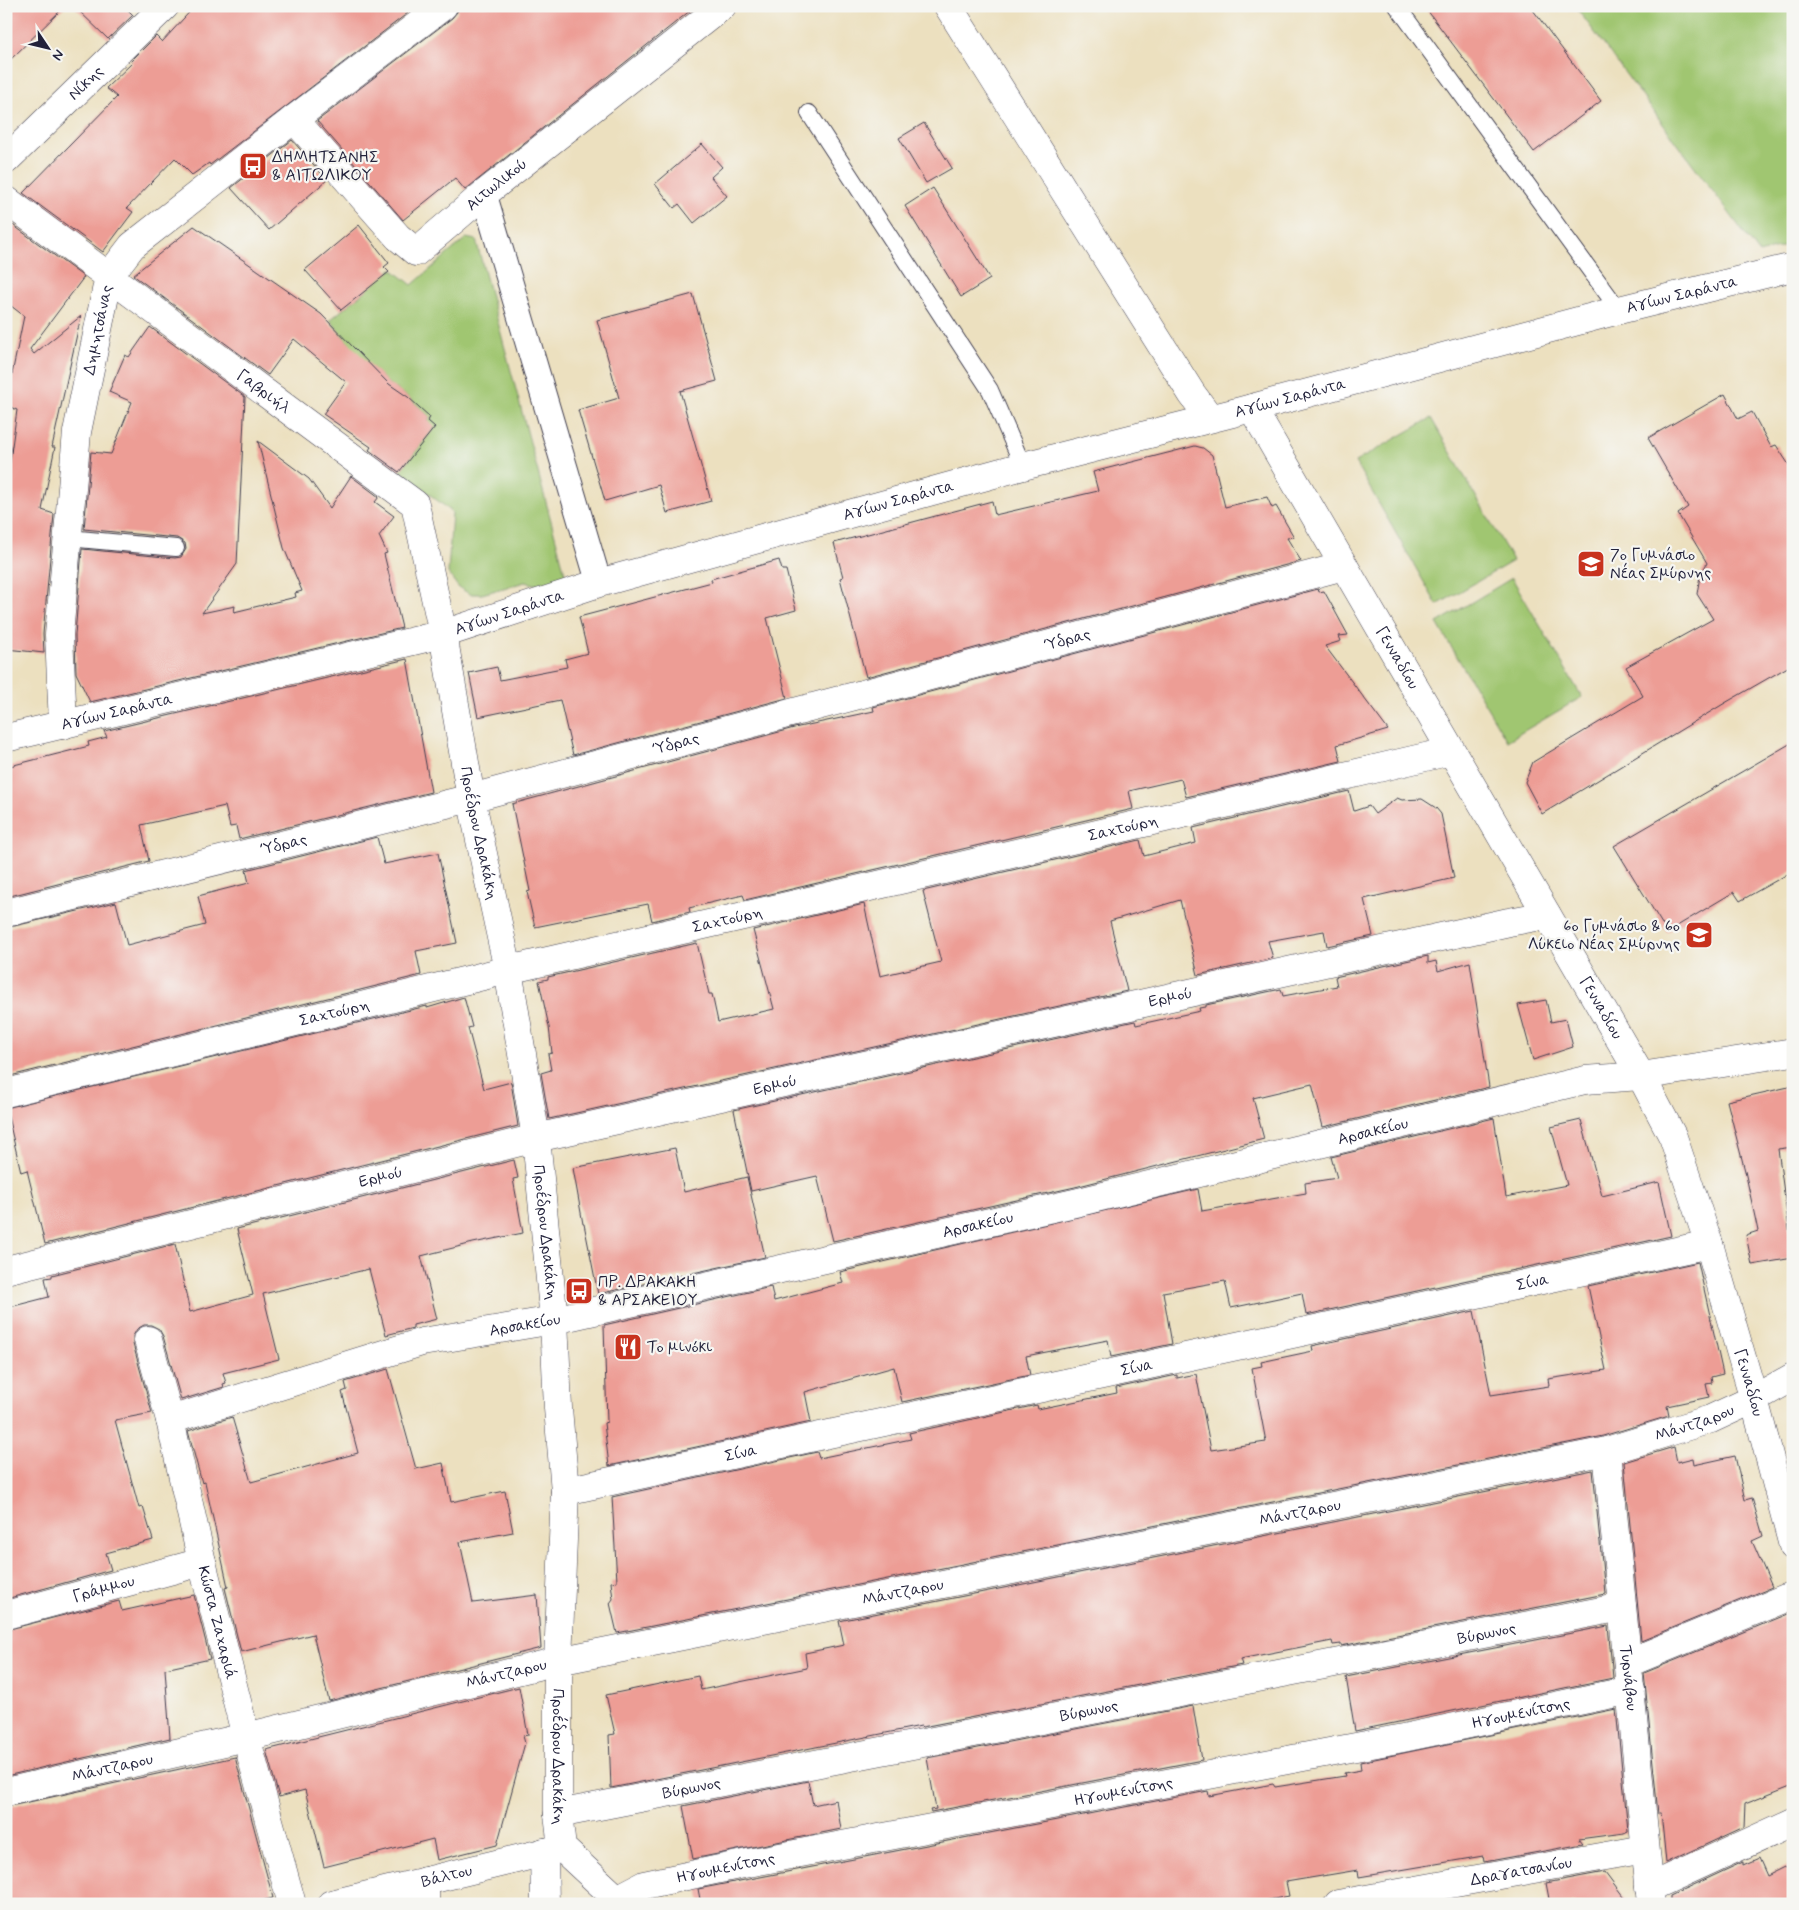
<svg xmlns="http://www.w3.org/2000/svg" width="1799" height="1910" font-family="Mynerve,sans-serif">
  <rect width="100%" height="100%" fill="#f6f6f2"/>
  <filter id="ink" filterUnits="userSpaceOnUse"><feTurbulence type="fractalNoise" baseFrequency=".02" numOctaves="2"/><feDisplacementMap in="SourceGraphic" scale="10" xChannelSelector="R" yChannelSelector="G"/><feConvolveMatrix kernelMatrix="1 2 1 2 8 2 1 2 1" color-interpolation-filters="sRGB"/></filter>
  <filter id="wash" filterUnits="userSpaceOnUse"><feTurbulence type="fractalNoise" baseFrequency=".0096" numOctaves="4" result="noise"/><feDisplacementMap in="SourceGraphic" scale="20" xChannelSelector="R" yChannelSelector="G"/><feGaussianBlur stdDeviation="1.12" result="paint"/><feColorMatrix in="noise" values="0 0 0 0 0 0 0 0 0 0 0 0 0 0 0 0 0 1.4 0 .05"/><feComposite in="paint" operator="in"/></filter>
  <g filter="url(#wash)">
    <rect width="100%" height="100%" fill="#ece0bf"/>
    <path fill="#a0c671" stroke="#617456" d="M1575,6h218v238l-34,9z
      M466,238l10,2 90,337 -23,9 -18,-4 -43,12h-12l-12,-7 -10,-14 4,-61 -52,-41 35,-44 -7,-6 2,-4 -22,-20 -19,-13 -39,-39 -20,-25 62,-51 20,16z
      M1431,418l82,143 -76,44 -82,-143z
      M1512,578l70,119 -75,44 -70,-118z"/>
    <g id="blocks">
      <path fill="#ed9d95" d="M6,6h59l-59,58z
        M74,6h50l9,9 -25,24z
        M195,6h222l-207,159 -1,-2 -17,12 -17,-17 -48,50 6,4 -30,40 -80,-59 94,-96 -11,-9 26,-25 -1,-2 25,-25 6,6z
        M458,6h238l-231,184 -10,-12 -52,42 -86,-99 135,-103 5,-6z
        M1424,6h106l71,95 -67,51z
        M924,123l28,45 -26,15 -27,-45z
        M292,140l35,40 -58,50 -38,-42z
        M702,144l20,23 -11,10 16,19 -33,27 -15,-19 -5,4 -19,-24z
        M933,188l57,91 -29,18 -56,-91z
        M6,220l78,57 -54,72 4,5 47,-38 -29,131h3l-13,63 12,4 -11,120 1,19 -38,-4v-181h3l8,-58 -11,-5v-2l18,-87 -18,-14z
        M359,225l30,38 -5,4 5,5 -48,38 -36,-40z
        M194,226l127,88 68,70 19,13 22,20 -2,4 7,6 -36,45 -30,-22 2,-3 -48,-33 23,-32 -52,-43 -26,36 -135,-100z
        M693,294l24,87 -37,10 31,110 -44,12 -8,-28 -54,16 -27,-91 41,-12 -22,-78z
        M150,327l95,70 -8,167 -35,49 33,-7 -1,6 62,-15 -1,-4 7,-2 -18,-43 -26,-107 51,38 21,29 21,-32 28,21 -4,5 19,14 -15,20 8,17 -3,1 18,74 -312,74 -14,-29 -1,-38 7,-86 93,9 6,-1 5,-8 -1,-6 -8,-5 -93,-9 7,-77 20,2 21,-52 -23,-10 16,-37 4,2z
        M1725,394l13,25 14,-7 19,35 5,-2 17,26v193l-68,39 -183,111 -17,-32 8,-20 110,-66 -17,-29 87,-48 -16,-25 3,-18 7,-13 -29,-49 10,-7 -40,-69z
        M1195,446l8,2 9,7 13,52 42,-10 5,11 4,-2 18,31 -7,1 14,23 -435,116 -26,-99 3,-1 -9,-34 158,-42 3,14 103,-24 -5,-19z
        M779,560l3,10h4l10,40 -29,8 20,80 -214,57 -13,-55 -82,17 -9,-44 28,-6 3,13 67,-13 -2,-8 23,-6 -9,-36 133,-35 -1,-3z
        M1318,589l1,3 5,-1 24,44 -9,1 2,5 -16,5 63,84 -51,15 4,16 -155,36 -5,-18 -52,12 4,18 -388,91 -2,-5 -54,13 1,4 -38,9 -4,-17 -113,23 -8,-35 3,-1 -18,-87 282,-76 80,-17 -1,-4z
        M407,659l24,133 -192,47 -3,-13 -6,1 -5,-21 -84,19 8,36 -143,36v-130l83,-21 -1,-4 19,-5 -3,-6z
        M1793,742v129l-53,30 -6,-9 -67,40 -53,-86z
        M1349,791l5,20 15,-5 6,8 22,-16 5,2 20,-1 14,9 5,6 13,64 -90,21 9,37 -46,10 -3,-15 -56,10 5,17 -75,17 -18,-75 -70,21 17,70 -578,128 -8,-46 10,-3 -3,-16 4,-1 -3,-26 -10,-46 9,-2v-2l149,-34 12,51h3l6,28 56,-13 -21,-79 111,-26 16,72 61,-14 -18,-71 217,-51 4,16 52,-13 -3,-15z
        M377,837l7,27 54,-11 19,90 -41,8 5,24 -415,102v-149l110,-26 11,43 78,-20 -7,-29 51,-13 -3,-13z
        M1428,956v7l8,-2 2,10 32,-9 19,125 -166,40 -11,-43 -59,14 11,41 -189,48 -242,54 -16,-65 -66,15 -17,-81 401,-89 1,4 64,-14 -1,-3 7,-1v-2l75,-16 2,7 54,-10 -2,-9z
        M464,997l8,30 -4,1 16,61 27,-7 7,44 -473,118 -18,-74 -6,2 -15,-64 421,-102v2z
        M1546,1000l5,22 15,-3 7,28 -40,13 -15,-55z
        M1793,1086v61l-15,2 15,109 -41,7 -6,-30 12,-4 -13,-60 -18,-70z
        M1494,1118l12,79 61,-12 -16,-58 30,-7 21,76 57,-14 12,54 -365,79 -4,-22 -71,15 -6,-27 -62,11 9,52 -61,13 -3,-17 -82,16 4,19 -128,27 -8,-35 -89,25 6,30 -202,44 -5,-43 3,-1 -3,-97 167,-38 3,14 69,-18 -3,-11 358,-83 4,22 104,-18 -1,-10 32,-5 -6,-21z
        M675,1148l9,44 63,-15 18,80 -167,37 -14,-70h-1l-10,-56z
        M514,1160l4,18 -5,1 10,54 -50,10 -52,13 16,63 -24,6v3l-27,7 -17,-66 -106,25 16,65 -56,14 3,10 -3,1 1,3 -43,13 -18,-64 -4,-7 -8,-4h-7l-7,4 -4,7v8l19,69 -37,7 24,88 4,-1 10,33 -47,13 5,17 -105,29v-291l43,-11 -4,-19 7,-1v-2l123,-31 15,68 63,-17 -16,-66z
        M1698,1262l25,112 -12,3 1,6 -6,1 3,13 -42,9 2,10 -66,20 -986,197 -7,-30 3,-4 -2,-17 6,-1 -5,-84 205,-45 2,6 92,-19 -2,-6 128,-28 1,4 79,-16 -1,-5 61,-13v3l19,-4 15,76 55,-8 -14,-74 10,-2 -1,-4 52,-11 -1,-5 162,-35 17,84 58,-9 -1,-7 58,-9 -18,-84z
        M388,1369l28,100 27,-6 8,39 54,-11 8,41 -53,10 13,61 64,-8 4,53 -212,53 -16,-67 -72,18 -16,-64 3,-1 -23,-105 -3,1 -14,-52 44,-14 19,65 107,-29 -16,-61 5,-2 -2,-8z
        M1674,1447l3,15 16,-4 1,7 41,-9 10,44 7,-2 11,38 -11,5 20,46 -131,54 -17,-179z
        M1593,1470l12,124 -264,52v-2l-8,1 -1,-4 -92,18 2,6 -320,62 -1,-1 -310,62 -2,-53 6,-1 -9,-39 92,-19 3,14 106,-22 -2,-15 39,-8 -5,-24z
        M194,1595l16,64 -45,10 5,69 -164,38v-146l113,-29 3,10z
        M1793,1612v173l-48,19 -1,23 -78,36 -5,-51 -3,2 -14,-141z
        M1608,1626l5,52 -258,53 -9,-54z
        M519,1687l9,48 -5,1 2,7 -28,102 -60,15 -4,-21 -109,28 -19,-77 -26,7 -13,-47z
        M1193,1706l9,54 -271,52 -1,-2 6,-1 -9,-51z
        M1616,1709l12,122 -4,2 -45,6 4,5 -99,18 -1,-6 -124,21 -1,-7 -72,12 3,14 -40,8h-548l-3,-15 510,-98 1,5 64,-12 2,3 70,-11 -1,-3 17,-3 -1,-8z
        M235,1757l38,141 -24,6h-243v-97z
        M808,1781l5,24 23,-5 5,29 -148,30 -10,-53z
        M1759,1858l8,18 26,-13v41h-123v-8l73,-34v3z
        M1605,1872l24,32h-79l-4,-21z"/>
    </g>
  </g>
  <g filter="url(#ink)">
    <use href="#blocks" fill-opacity="0" stroke="#403e4f" stroke-width="1"/>
    <g fill="none" stroke-linecap="round" stroke-linejoin="round">
      <defs>
        <path id="service" d="M1397,6l222,304
          M809,113l181,277 33,76
          M68,538l108,10"/>
        <path id="pedestrian" d="M484,194l115,389"/>
        <g id="minor">
          <path d="M948,6l244,388 18,24"/>
          <path id="s1" d="M294,119l104,118 18,15 68,-58 238,-188"/>
          <path id="s2" d="M6,160l159,-154"/>
          <path id="s3" d="M6,200l409,304 28,130 28,164 37,172 28,168 18,182 4,88 7,83 -7,170v153l4,34 55,51 2,5"/>
          <path id="s4" d="M63,725l-4,-90 18,-203 32,-156 23,-30 162,-127 149,-113"/>
          <path id="s5" d="M6,738l437,-104 156,-51 424,-117 210,-53 386,-103 174,-43"/>
          <path id="s6" d="M6,913l465,-115 873,-232"/>
          <path id="s7" d="M6,1093l502,-123 444,-102 499,-117"/>
          <path id="s8" d="M6,1270l530,-132 973,-216 38,-7"/>
          <path id="s9" d="M148,1340l22,80 32,142 44,175 46,167"/>
          <path id="s10" d="M170,1420l252,-78 132,-22 525,-118 506,-122 56,-4 152,-24"/>
          <path id="s11" d="M1607,1451l44,453"/>
          <path id="s12" d="M565,1491l1144,-247"/>
          <path id="s13" d="M6,1615l196,-53"/>
          <path d="M1628,1663l165,-68"/>
          <path id="s14" d="M6,1792l240,-55 312,-76 1049,-210 104,-32 43,-20 39,-22"/>
          <path id="s15" d="M558,1814l1064,-207"/>
          <path d="M544,1852l1,52"/>
          <path d="M1649,1888l144,-66"/>
          <path id="s16" d="M617,1899l27,-14 104,-22 655,-125 228,-48"/>
          <path id="s17" d="M331,1904l231,-56"/>
          <path d="M425,1904v-23"/>
          <path id="s18" d="M1338,1904l307,-55"/>
        </g>
        <g id="tertiary">
          <path id="s19" d="M1252,408l389,668 32,61 36,107 45,155 39,147"/>
        </g>
      </defs>
      <use href="#service" stroke="#403e4f" stroke-width="18"/>
      <use href="#pedestrian" stroke="#403e4f" stroke-width="27"/>
      <use href="#minor" stroke="#403e4f" stroke-width="29"/>
      <use href="#tertiary" stroke="#403e4f" stroke-width="29"/>
      <use href="#service" stroke="#fff" stroke-width="16"/>
      <use href="#pedestrian" stroke="#fff" stroke-width="25"/>
      <use href="#minor" stroke="#fff" stroke-width="28"/>
      <use href="#tertiary" stroke="#fff" stroke-width="28"/>
    </g>
  </g>
  <defs>
    <symbol id="bus-square" viewBox="-11 -11 22 22"><rect x="-9" y="-9" width="18" height="18" rx="4" fill="#c8321e" stroke="#f6f6f2"/><path d="M-5-6H5V4H4V6H2V4H-2V6H-4V4H-5ZM-3.5-4V0h7V-4ZM-3.5 1.2v1.5H-2V1.2ZM2 1.2v1.5H3.5V1.2Z" fill="#fff"/></symbol>
    <symbol id="school-square" viewBox="-11 -11 22 22"><rect x="-9" y="-9" width="18" height="18" rx="4" fill="#c8321e" stroke="#f6f6f2"/><path d="M0-5L7-2L0 1L-7-2ZM-4 1L0 2.5L4 1V4Q0 6-4 4Z" fill="#fff"/></symbol>
    <symbol id="restaurant-square" viewBox="-11 -11 22 22"><rect x="-9" y="-9" width="18" height="18" rx="4" fill="#c8321e" stroke="#f6f6f2"/><path d="M-5-6h1v4h1v-4h1v4h1v-4h1v5L-1.5 .5V6h-2V.5L-5-1ZM5-6V6H3V1.5H1.5Q1.5-4 5-6Z" fill="#fff"/></symbol>
  </defs>
  <g fill-rule="evenodd">
    <use href="#bus-square" x="237" y="150" width="32" height="32"/>
    <use href="#school-square" x="1575" y="548" width="32" height="32"/>
    <use href="#school-square" x="1683" y="919" width="32" height="32"/>
    <use href="#bus-square" x="563" y="1275" width="32" height="32"/>
    <use href="#restaurant-square" x="612" y="1331" width="32" height="32"/>
  </g>
  <g text-anchor="middle" dominant-baseline="central" stroke-width="4.5" stroke-linejoin="round" paint-order="stroke">
    <g font-size="16" fill="#22223b" stroke="#f6f6f2">
      <text stroke="none"><textPath href="#s2" startOffset="111">Νίκης</textPath></text>
      <text stroke="none"><textPath href="#s1" startOffset="286">Αιτωλικού</textPath></text>
      <text stroke="none"><textPath href="#s5" startOffset="1734">Αγίων Σαράντα</textPath></text>
      <text stroke="none"><textPath href="#s4" startOffset="398">Δημητσάνας</textPath></text>
      <text stroke="none"><textPath href="#s3" startOffset="321">Γαβριήλ</textPath></text>
      <text stroke="none"><textPath href="#s5" startOffset="1329">Αγίων Σαράντα</textPath></text>
      <text stroke="none"><textPath href="#s5" startOffset="924">Αγίων Σαράντα</textPath></text>
      <text stroke="none"><textPath href="#s5" startOffset="519">Αγίων Σαράντα</textPath></text>
      <text stroke="none"><textPath href="#s6" startOffset="1096">Ύδρας</textPath></text>
      <text stroke="none"><textPath href="#s19" startOffset="289">Γενναδίου</textPath></text>
      <text stroke="none"><textPath href="#s5" startOffset="114">Αγίων Σαράντα</textPath></text>
      <text stroke="none"><textPath href="#s6" startOffset="691">Ύδρας</textPath></text>
      <text stroke="none"><textPath href="#s7" startOffset="1148">Σαχτούρη</textPath></text>
      <text stroke="none"><textPath href="#s3" startOffset="845">Προέδρου Δρακάκη</textPath></text>
      <text stroke="none"><textPath href="#s6" startOffset="286">Ύδρας</textPath></text>
      <text stroke="none"><textPath href="#s7" startOffset="742">Σαχτούρη</textPath></text>
      <text stroke="none"><textPath href="#s8" startOffset="1196">Ερμού</textPath></text>
      <text stroke="none"><textPath href="#s19" startOffset="694">Γενναδίου</textPath></text>
      <text stroke="none"><textPath href="#s7" startOffset="338">Σαχτούρη</textPath></text>
      <text stroke="none"><textPath href="#s8" startOffset="791">Ερμού</textPath></text>
      <text stroke="none"><textPath href="#s10" startOffset="1238">Αρσακείου</textPath></text>
      <text stroke="none"><textPath href="#s8" startOffset="386">Ερμού</textPath></text>
      <text stroke="none"><textPath href="#s10" startOffset="832">Αρσακείου</textPath></text>
      <text stroke="none"><textPath href="#s3" startOffset="1250">Προέδρου Δρακάκη</textPath></text>
      <text stroke="none"><textPath href="#s12" startOffset="990">Σίνα</textPath></text>
      <text stroke="none"><textPath href="#s10" startOffset="368">Αρσακείου</textPath></text>
      <text stroke="none"><textPath href="#s12" startOffset="585">Σίνα</textPath></text>
      <text stroke="none"><textPath href="#s19" startOffset="1099">Γενναδίου</textPath></text>
      <text stroke="none"><textPath href="#s14" startOffset="1729">Μάντζαρου</textPath></text>
      <text stroke="none"><textPath href="#s12" startOffset="180">Σίνα</textPath></text>
      <text stroke="none"><textPath href="#s14" startOffset="1324">Μάντζαρου</textPath></text>
      <text stroke="none"><textPath href="#s13" startOffset="101">Γράμμου</textPath></text>
      <text stroke="none"><textPath href="#s14" startOffset="919">Μάντζαρου</textPath></text>
      <text stroke="none"><textPath href="#s9" startOffset="291">Κώστα Ζαχαριά</textPath></text>
      <text stroke="none"><textPath href="#s15" startOffset="946">Βύρωνος</textPath></text>
      <text stroke="none"><textPath href="#s14" startOffset="514">Μάντζαρου</textPath></text>
      <text stroke="none"><textPath href="#s11" startOffset="228">Τυρνάβου</textPath></text>
      <text stroke="none"><textPath href="#s15" startOffset="541">Βύρωνος</textPath></text>
      <text stroke="none"><textPath href="#s16" startOffset="924">Ηγουμενίτσης</textPath></text>
      <text stroke="none"><textPath href="#s3" startOffset="1775">Προέδρου Δρακάκη</textPath></text>
      <text stroke="none"><textPath href="#s14" startOffset="109">Μάντζαρου</textPath></text>
      <text stroke="none"><textPath href="#s15" startOffset="136">Βύρωνος</textPath></text>
      <text stroke="none"><textPath href="#s16" startOffset="519">Ηγουμενίτσης</textPath></text>
      <text stroke="none"><textPath href="#s16" startOffset="114">Ηγουμενίτσης</textPath></text>
      <text stroke="none"><textPath href="#s18" startOffset="186">Δραγατσανίου</textPath></text>
      <text stroke="none"><textPath href="#s17" startOffset="119">Βάλτου</textPath></text>
    </g>
    <g font-size="16" fill="#22223b" stroke="#f6f6f2" text-anchor="start">
      <text x="272" y="157">ΔΗΜΗΤΣΑΝΗΣ<tspan x="272" dy="18">&amp; ΑΙΤΩΛΙΚΟΥ</tspan></text>
      <text x="1610" y="555">7ο Γυμνάσιο<tspan x="1610" dy="18">Νέας Σμύρνης</tspan></text>
      <text x="1680" y="926" text-anchor="end">6ο Γυμνάσιο &amp; 6ο<tspan x="1680" dy="18">Λύκειο Νέας Σμύρνης</tspan></text>
      <text x="598" y="1282">ΠΡ. ΔΡΑΚΑΚΗ<tspan x="598" dy="18">&amp; ΑΡΣΑΚΕΙΟΥ</tspan></text>
      <text x="647" y="1347">Το μινόκι</text>
    </g>
  </g>
  <rect width="1799" height="1910" fill="none" stroke="#f6f6f2" stroke-width="25"/>
  <g transform="translate(48 48) rotate(125)" stroke="#f6f6f2" stroke-width="4" paint-order="stroke">
  <path d="M0-4L9 19L0 12L-9 19Z" fill="#22223b"/>
  <text y="-8" font-size="14" font-weight="bold" text-anchor="middle" fill="#22223b">N</text>
  </g>
</svg>
